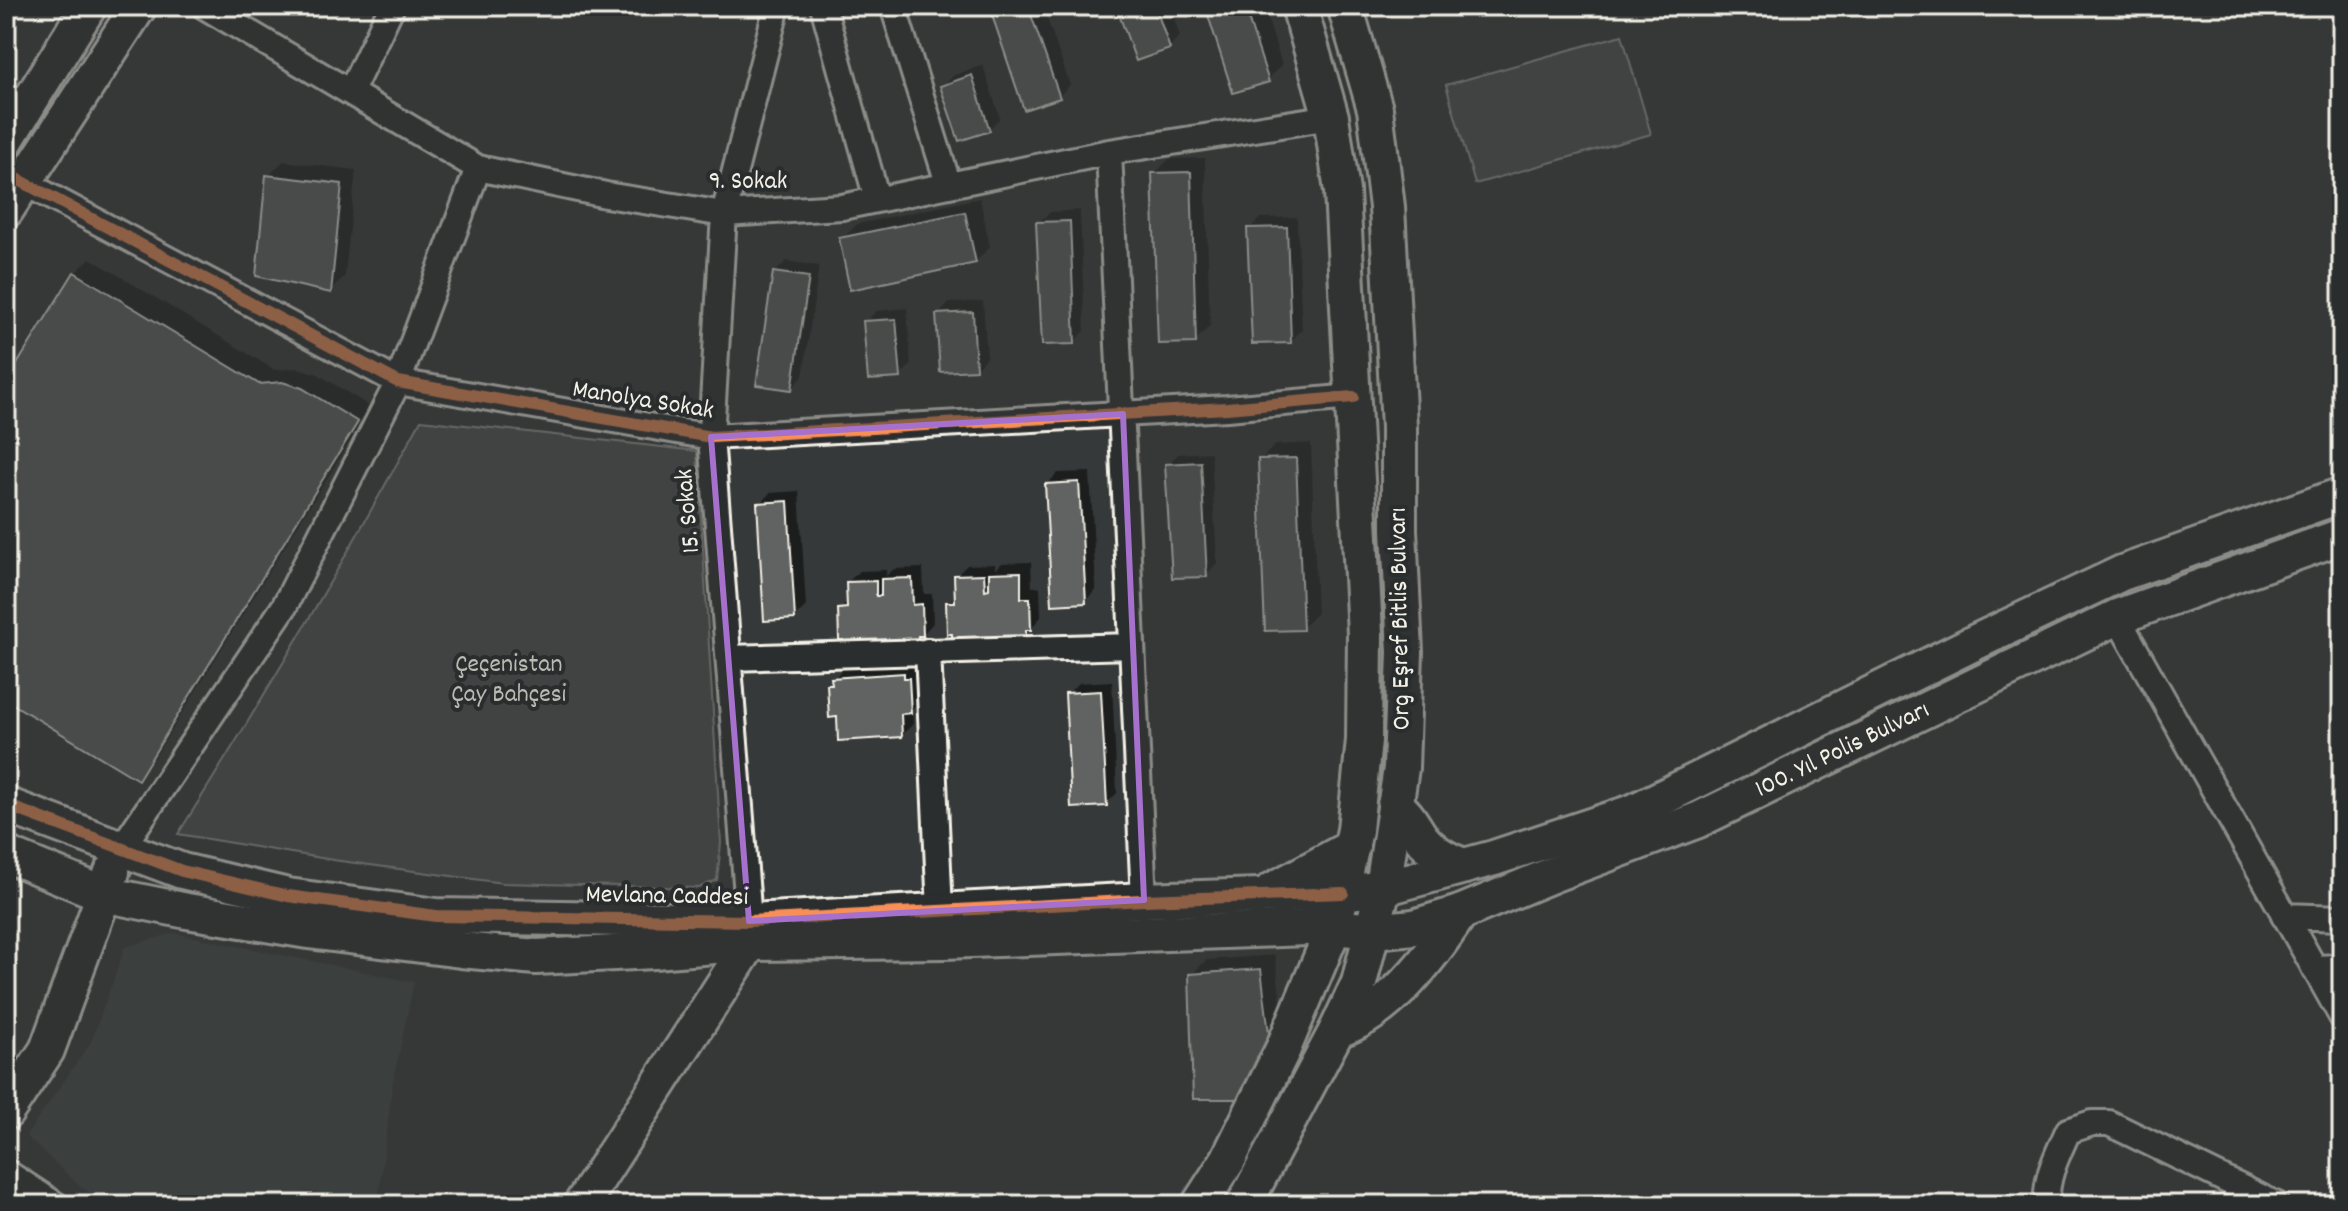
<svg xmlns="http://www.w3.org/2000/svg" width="2348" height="1211" font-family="Dekko,sans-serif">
  <rect width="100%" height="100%" fill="#363939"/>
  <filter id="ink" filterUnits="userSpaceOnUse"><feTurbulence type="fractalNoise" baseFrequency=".0125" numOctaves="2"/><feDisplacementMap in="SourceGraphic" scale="16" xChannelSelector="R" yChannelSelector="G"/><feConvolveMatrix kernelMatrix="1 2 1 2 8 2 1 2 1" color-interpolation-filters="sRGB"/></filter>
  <g filter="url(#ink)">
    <path fill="#434645" d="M174,933l240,49 -21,100 -15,119 -74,-10 -11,14h-184l-28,-18 -55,-51 65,-94 34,-95z"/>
    <path fill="#4e514f" stroke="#a1a19c" stroke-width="2" d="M1622,35l29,99 -176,50 -29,-99z
      M421,420l276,31 24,392 -4,37 -18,8 -196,-5 -170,-23 -155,-26c86,-135 166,-273 243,-414z"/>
    <path fill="#0007" d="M991,6h52l27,79 -11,11z
      M1118,6h52l10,30 -11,11 -32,11z
      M1207,6h57l18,59 -15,15z
      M983,65l17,53 -11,11 -46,-43 11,-11z
      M1205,158l5,168 -15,15 -41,-167 15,-15z
      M283,161l73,9 -11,106 -15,15 -62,-115z
      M980,198l10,49 -15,15 -133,-23 15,-15z
      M1080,210l5,121 -11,11 -36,-119 12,-11z
      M1297,217l5,113 -11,11 -42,-112 11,-11z
      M90,258l185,112 23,-2 20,6 53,33 -219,355 -14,15 -132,-80v-311l69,-113z
      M786,261l33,5 -16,111 -11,11 -17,-116z
      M983,301l4,56 -11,11 -38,-53 11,-12z
      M907,308l4,57 -11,11 -35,-54 11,-11z
      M1311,443l6,170 -15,15 -42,-168 15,-15z
      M1211,452l6,111 -11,12 -39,-110 11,-11z
      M1090,472l6,118 -11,11 -38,-117 11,-11z
      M799,491l7,115 -11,11 -36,-113 11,-11z
      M1031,562l1,25h8l1,30 -15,17 -78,-31 9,-8 -1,-19 11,-11 28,-1v6l7,-7z
      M923,568l1,26h8l1,29 -16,18 -77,-31 8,-9v-19l11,-11 27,-1v6l8,-7z
      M915,663v5h5l1,32 -9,9 1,15 -11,11 -63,-20 -10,-31 15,-17z
      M1112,681l5,112 -11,11 -39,-110 12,-11z
      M1275,955l10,78 -17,49 -77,-107 15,-15z"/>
    <path fill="#616362" stroke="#f4f1e8" stroke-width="2" d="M989,6h39l32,92 -36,12z
      M1116,6h39l15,43 -34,12z
      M1205,6h39l25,76 -36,11z
      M972,75l18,56 -31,10 -19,-55z
      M1191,172l5,171 -38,1 -6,-171z
      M266,175l76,9 -11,109 -75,-17z
      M965,212l11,51 -126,27 -11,-52z
      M1070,221l5,123 -33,1 -6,-123z
      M1287,227l4,116 -39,1 -5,-116z
      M74,272l185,112 23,-2 20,6 56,34 -220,358 -132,-80v-318z
      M773,272l36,5 -17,113 -36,-5z
      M973,312l3,58 -36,2 -4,-58z
      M896,319l5,59 -33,2 -5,-59z
      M1296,458l7,172 -38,1 -7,-172z
      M1201,462l6,115 -35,1 -7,-114z
      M1079,482l7,121 -34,2 -7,-121z
      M788,501l7,118 -31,2 -7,-118z
      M1021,572v26h9l1,32h-5v6l-74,3v-5h-5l-1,-32h9l-1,-27 30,-1 1,16 4,-1v-16z
      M912,578l1,27 9,-1 1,32h-5v7l-75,3v-6h-4l-1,-31 9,-1 -1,-26 30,-1v15h5v-17z
      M904,673v5h5l2,35 -10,1 1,23 -64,4 -1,-24 -8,1 -2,-34h5l-1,-6z
      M1101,691l6,115 -36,2 -6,-115z
      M1261,969l10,81 -17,49h-61l-4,-125z"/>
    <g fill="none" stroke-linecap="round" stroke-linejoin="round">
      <defs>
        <path id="street" d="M204,6l274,162 128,27 118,19 118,-7 267,-55 222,-35
          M823,6l54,193
          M893,6l55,177
          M351,91l41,-85
          M1109,152l35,748
          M6,173l392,209 313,55 516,-29 126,-11
          M2117,617l225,400
          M928,651l12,260
          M729,658l402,-12
          M121,849l163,-242 114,-225 80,-214
          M2284,916l58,2
          M749,921l-38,-484 13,-223 53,-208
          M2314,968l28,-1
          M6,1172l50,33
          M2047,1205c-2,-27 10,-49 21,-74l24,-8h17l168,82"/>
        <g id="secondary">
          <path d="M6,140l83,-134"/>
          <path d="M6,210l133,-204"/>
          <path d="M6,805l176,66 106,25 148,20 313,5 395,-21 199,-7 40,-5 111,-30 139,-46 345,-171 144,-68 220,-78"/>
          <path d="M1395,805c12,8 17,19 25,31 11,15 26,24 44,30"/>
          <path id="s1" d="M6,854l97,40 84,17 121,20 153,19 75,7 118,-6 96,-8 194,-2 390,-14 39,4 41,-4 46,-14 94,-39 144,-54 419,-203 225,-81"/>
          <path d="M1271,891l81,-44"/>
          <path d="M1337,1030c51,-15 95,-74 123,-117"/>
          <path d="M6,1112l41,-62 65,-178"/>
          <path d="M581,1205l169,-262 -1,-16"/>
          <path d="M1199,1205l29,-45 55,-111 51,-122 21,-97 9,-90 1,-106 -23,-443 -11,-74 -32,-111"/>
          <path d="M1244,1205l93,-175 22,-47 24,-95 18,-120 4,-116 -6,-122v-103l-12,-220 -12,-98 -30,-103"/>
        </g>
      </defs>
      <use href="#street" stroke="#f4f1e8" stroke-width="30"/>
      <use href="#secondary" stroke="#f4f1e8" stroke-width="40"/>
      <use href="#street" stroke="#2a2d2e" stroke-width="24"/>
      <use href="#secondary" stroke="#2a2d2e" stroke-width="34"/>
      <defs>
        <path id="cycleway" d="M6,173l392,209 313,55 516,-29 126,-11
          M6,805l176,66 106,25 148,20 313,5 395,-21 199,-7"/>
      </defs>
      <use href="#cycleway" stroke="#2a2d2e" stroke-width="17"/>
      <use href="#cycleway" stroke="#f78f57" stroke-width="12"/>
    </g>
  </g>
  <path d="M0 0H2348V1211H0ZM1123,414l21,486 -395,21 -38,-484z" fill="#363939" fill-opacity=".55" fill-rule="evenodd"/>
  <path fill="none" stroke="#a571cd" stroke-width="6" stroke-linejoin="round" d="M1123,414l21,486 -395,21 -38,-484z"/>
  <g text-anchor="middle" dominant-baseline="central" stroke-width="8" stroke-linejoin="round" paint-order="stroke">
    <g font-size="26" fill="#f4f1e8" stroke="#2a2d2e">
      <text x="748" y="182">9. Sokak</text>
      <text transform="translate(643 401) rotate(9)">Manolya Sokak</text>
      <text transform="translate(689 511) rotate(-95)">15. Sokak</text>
      <text transform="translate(1401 619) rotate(-91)">Org Eşref Bitlis Bulvarı</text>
      <text stroke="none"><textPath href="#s1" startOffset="1886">100. Yıl Polis Bulvarı</textPath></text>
      <text transform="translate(667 897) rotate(1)">Mevlana Caddesi</text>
    </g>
    <g font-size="26" fill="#bab9b2" stroke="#2a2d2e">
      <text x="509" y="665">Çeçenistan<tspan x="509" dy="30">Çay Bahçesi</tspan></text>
    </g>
  </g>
  <rect width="2348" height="1211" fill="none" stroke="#2a2d2e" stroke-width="32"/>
  <rect x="16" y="16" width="2316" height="1179" fill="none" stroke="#f4f1e8" stroke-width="3" filter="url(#ink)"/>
</svg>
